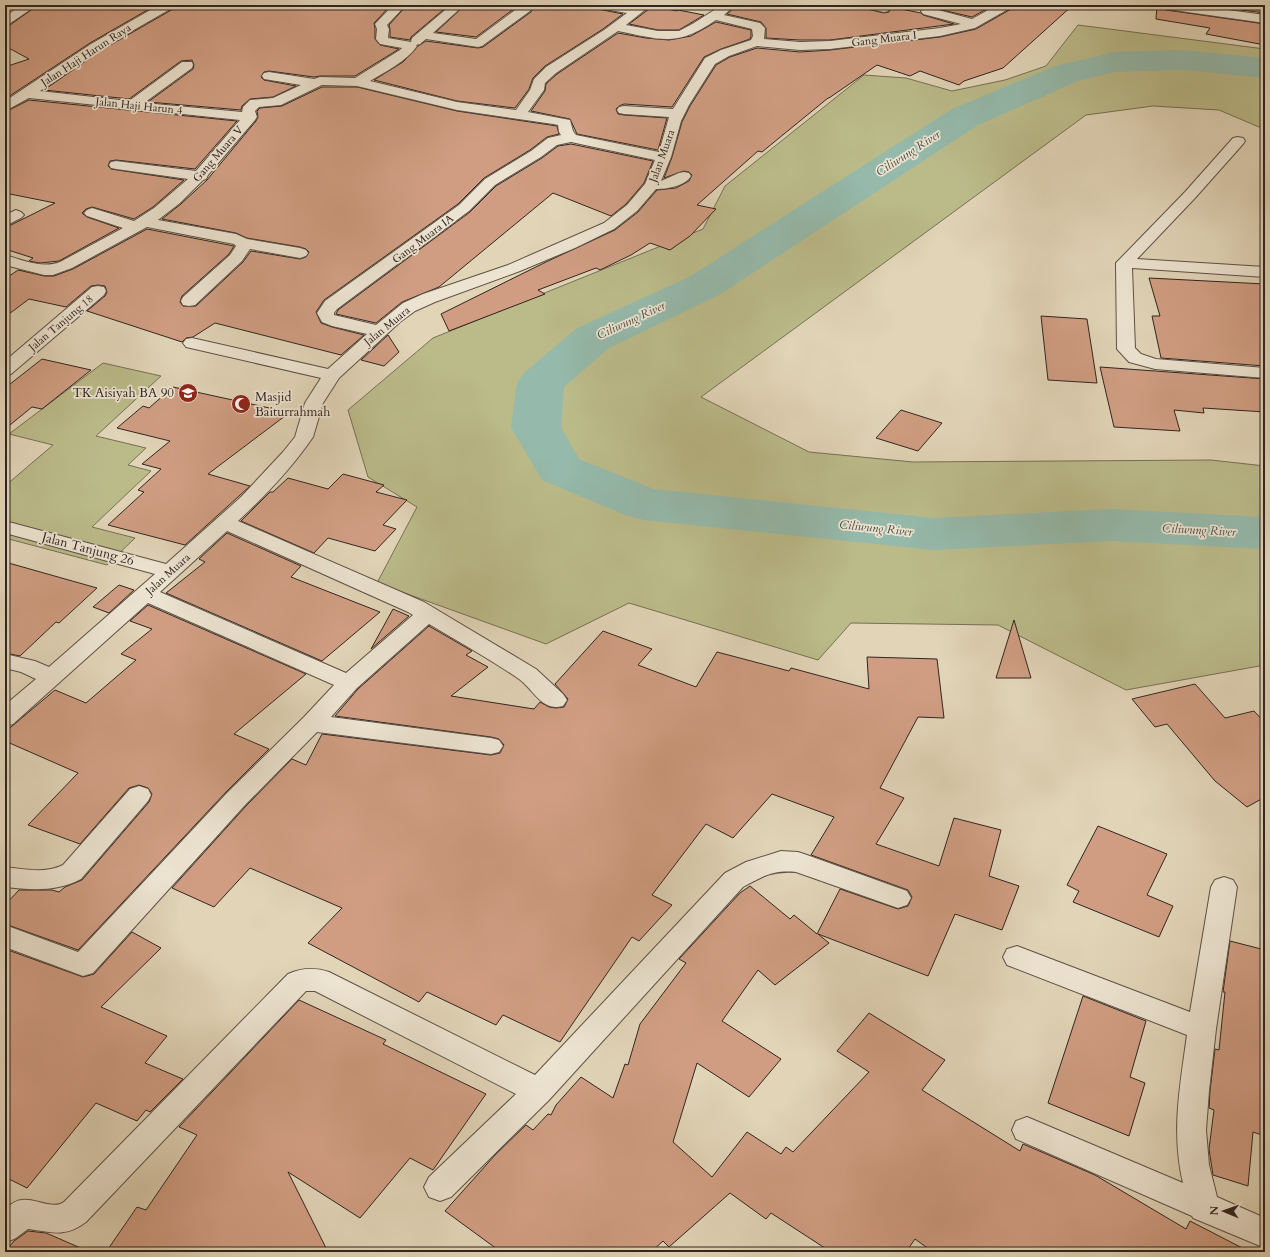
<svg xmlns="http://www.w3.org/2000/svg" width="1270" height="1257" font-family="Cardo,serif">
  <rect width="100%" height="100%" fill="#e1d4b7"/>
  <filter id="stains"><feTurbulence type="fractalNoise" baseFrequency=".005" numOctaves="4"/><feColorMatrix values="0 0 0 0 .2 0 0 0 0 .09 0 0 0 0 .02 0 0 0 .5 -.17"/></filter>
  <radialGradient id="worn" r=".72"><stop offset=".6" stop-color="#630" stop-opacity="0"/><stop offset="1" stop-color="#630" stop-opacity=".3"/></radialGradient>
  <path fill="#bbba89" stroke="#767054" d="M1078,25l187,24v78h-6l-40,-17 -66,-4 -67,9 -385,282 108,55 104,10 298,-2 54,6v199l-139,25 -128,-65 -147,-2 -33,37 -189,-57 -83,41 -169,-61 40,-76 -49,-30 -20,-67 85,-72 270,-109 22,-43 139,-111 42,3 46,13 53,-11 41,-14z
    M103,363l58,13 -65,60 50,12 -18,17 23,6 -59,56 43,11 -28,27 -102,-27v-52l48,-41 -44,-11z"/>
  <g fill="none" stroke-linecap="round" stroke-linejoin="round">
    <path fill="#95b9aa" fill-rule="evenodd" d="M1182,50l83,8v20l-83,-8 -67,2 -37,9 -100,44 -259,170 -110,53 -45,39 -3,40 18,32 75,30 280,29 178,-9 153,8v32l-153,-8 -178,9 -290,-30 -19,-5 -83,-35 -31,-53 6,-44 7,-10 53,-45 112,-51 263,-168 103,-43 60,-14z"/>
  </g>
  <path fill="#d09d82" stroke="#312520" d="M38,5h118l-66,38 -85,56v-32l24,-8 -24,-13v-20l5,-1z
    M175,5h216l-17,18 1,6v10l5,6 19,4 -44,27h-35l-6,1 -45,-6 -5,1 -3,5 3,3 32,6 -23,11 -23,2 -8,7 -1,4 -93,-8 45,-33 1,-4 -2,-5 -11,1 -52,38 -85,-9 56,-39 73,-42z
    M407,5h42l-38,32 -1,3 -20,-3v-8l-1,-4z
    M465,5h54l-43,32 -40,-5z
    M530,5h56l9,1 3,3 25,5 -20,15 -58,37 -12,12 -4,11 -14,19 -58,-7 -83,-21 29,-18 15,-16 8,-5 52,7 5,-1 48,-35 2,-4z
    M730,5h134l3,4 17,4 5,-1 2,-5 30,6 2,2 31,9 -124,16h-30l-34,-2v-10l-5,-6 -34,-8 7,-6z
    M942,5h52l-22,12 -30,-7z
    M1013,5h60l-70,63 -39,13 -5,4 -39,-14 -10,5 -33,-11 -48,33h-1l-66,54 -4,-1 -61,54 19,4 -26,27 -20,14 -20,-7 -19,12 -31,15 -4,-2 -58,22 7,4 -96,37 -8,-17 107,-53 67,-31 23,-18 19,-22 19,-2 13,-7 3,-6 -3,-3 -5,-1 -20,7 8,-21 10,-35 8,-16 26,-41 14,-8 27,-9 43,4 30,-2 110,-13 36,-8 35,-20z
    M1157,5l5,4 4,1 99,14v21l-59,-11 4,-6 -54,-9z
    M1202,5h49l14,5v3z
    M653,6l24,5 1,-1 26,5 -25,15h-21l-29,-6z
    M716,22l35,8v6l-1,3 -29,10 -17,8 -32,50 -48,-3 -5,2 -3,3 2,5 6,1 43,3 -9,32 -81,-16 -7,-15 -39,-8 14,-20 1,-7 11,-10 61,-41 28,5 23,2 22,-4z
    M322,87h35l100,24 100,15 2,8 -12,3 -17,13 -46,28 -26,26 -134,96 -8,12 5,11 11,4 32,8 -23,20 -126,-32 -22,14 -7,1 -4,4 -95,-31 18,-15 2,-4 -2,-6 -7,-1 -7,1 -25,21 -37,-8 -24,18v-38l13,-9 26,6h10l19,-7 74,-40 87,17 -5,8 -47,42 -2,6 3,4h13l47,-44 8,-11 49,8 6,-2 3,-5 -3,-3 -6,-2 -53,-9 -11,-5 -74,-14 19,-15 26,-24 49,-59 2,-4 -1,-6 3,-3 22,-2z
    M29,100l208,21 -42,48 -79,-9 -6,1 -2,5 3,3 73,11 -31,27 -19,12 -42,-12 -6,2 -4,4 5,4 32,11 -60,33 -19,2 -11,-2 4,-3 -28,-9v-21l50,-25 -50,-10v-81z
    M571,144l82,17 -9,22 -18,21 -15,12 -58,-23 -114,94 -37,15 -26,21 -40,-9 2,-4 132,-98 26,-26 46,-28 16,-12z
    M1149,278l116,6v82l-104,-8 -9,-42h8z
    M1041,316l46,3 10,64 -49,-3z
    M388,335l11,17 -15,14 -23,-6z
    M42,359l49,11 -49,39 -10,-2 -27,22v-41z
    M1100,367l165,12v33l-62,-4 1,5 -30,-3 6,21 -66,-4z
    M173,387l101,22 -3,3 14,4 -77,58 42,12 -65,59 -77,-20 36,-33 -6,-2 23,-21 -19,-5 28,-23 -53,-13 26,-22 6,2z
    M901,410l41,13 -24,28 -42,-13z
    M343,474l41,11 -8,7 31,8 -24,25 13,4 -21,22 -47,-13 -14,15 -73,-32 29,-29h3l15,-14 40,11z
    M227,533l74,33 -10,11 89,35 -58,49 -156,-68 39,-31 -6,-3z
    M5,562l92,26 -38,35 -3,-1 -36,34 -15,-3z
    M119,585l15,5 -25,23 -16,-6z
    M148,605l158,69 -72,60 35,15 -43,43 -148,158 -73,-26v-19l14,-15h33l7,2 6,-5 17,-7 67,-78 3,-8 -4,-6 -9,-3 -10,3 -49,56 -52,-19 50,-52 -73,-32v-9l50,-42 31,13 50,-43 -15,-6 31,-25 -22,-8z
    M393,609l16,7 -38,33z
    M1014,620l17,58h-35z
    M429,626l43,25 -6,4 22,12 -37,29 83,13 6,-7 9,5 7,1 8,-1 4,-8 -13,-15 48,-53 49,18 -14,16 58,22 21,-35 72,19 2,-3 78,21 -2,-32 70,2 7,59 -26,-1 -38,71 24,10 -28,46 63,22 15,-48 47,12 -12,46 30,10 -17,44 -47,-16 -27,62 -110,-42 11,9 -54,42 -17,-15 -36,51 59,38 -32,38 -52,-34 -24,79 39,35 35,-45 34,22 5,-7 7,5 76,-80 -32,-21 32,-38 76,47 -23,30 98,61 3,-7 72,31 91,54 4,-8 60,31h-317l-18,-13 -9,13h-75l-60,-39 -5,6 -36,-26 -61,54 -6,-6 -12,11h-150l-56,-41 51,-57 30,-29 7,5 15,-16 3,1 5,-10 25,-28 32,21 12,-34 3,1 12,-41 46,-61 -7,-4 61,-66 10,-7 40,33 4,-4 23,19 23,-45 58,20 10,-3 4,-9 -4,-7 -97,-35 23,-38 -62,-23 -39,44 -27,-14 -54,71 20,10 -33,36 -7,-4 -72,105 -57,-27 -7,10 -69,-33 -8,10 -111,-59 34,-35 -92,-40 -36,39 -42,-19 74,-82 46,-47 14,6 16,-31 169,21 9,-2 4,-8 -5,-6 -8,-2 -156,-21 23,-27z
    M1195,684l30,34 29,-7 11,12v74l-18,10 -32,-26 -48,-57 -12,3 -23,-28z
    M1098,826l69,28 -20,41 26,11 -14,31 -86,-35 6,-11 -12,-6z
    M132,932l29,16 -60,59 66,29 -22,27 38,16 -33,33 -4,-2 -9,11 -41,-18 -69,85 -22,-11v-228l78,28 11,-3z
    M1230,941l35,9v186l-12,-4 -5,54 -35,-11 -4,-26 5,-39 -5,-2 1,-17 5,-42 4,1 6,-58h-2z
    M1083,996l63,25 -16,56 15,6 -16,53 -81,-33z
    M299,1000l87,40 -3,4 103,50 -53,76 -23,-12 -50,60 -72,-46 40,80h-222l31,-45 9,3 51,-75 -18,-8z
    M28,1231l18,2 44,19h-85l9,-11z"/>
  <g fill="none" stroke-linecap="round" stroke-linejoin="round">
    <defs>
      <path id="minor" d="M23,5h14l-28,19 -4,1v-9z
        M159,5h15l-2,3 -73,42 -59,41 89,10 53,-39h10l1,3 -1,3 -48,35 98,9 1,-5 7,-7 23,-2 28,-13 -37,-6 -2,-3 2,-3 5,-1 45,7 6,-2 35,1 45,-28 2,-2 -22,-4 -4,-5 1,-10 -2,-5 18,-19h13l-19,20 2,4 -1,9 23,4 1,-4 39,-33h13l-31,28 43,6 46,-34h6l4,3 -2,3 -48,35 -4,1 -52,-8 -6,5 -4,1 1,1c-10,15 -32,26 -47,35l87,21 59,8 14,-20 4,-11 12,-12 58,-37 23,-17 -29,-5 -2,-3h27l12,2 2,-2h14l-25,20 32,6h21l15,-8 28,-18h6l4,3 -8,7 36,8 5,5 -1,11 36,3 30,-1 110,-13 21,-4 -38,-10 -2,-3 2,-3 4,-1 45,12 25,-14h15l-2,3 -35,20 -35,8 -110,13 -30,1 -43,-4 -28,10 -14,8 -26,41 -8,16 -10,36 -10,24 18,-8 5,-1 5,1 2,3c-6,10 -24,13 -35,13l-19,22 -23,18 -39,19 -55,23 -85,31 -20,9 -15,11 -61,56 -16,25 -10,34c-21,31 -47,58 -75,84l186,81 112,67 27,25 4,6 -4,6c-21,6 -29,-16 -44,-27 -29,-20 -60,-37 -90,-55l-72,64 -26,29 160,21 8,2 4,6 -4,6 -8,2 -174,-22 -72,73 -152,168 -10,3 -78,-29v-22l73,27 149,-159 77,-76 30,-32 -186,-82 -135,121 -8,2v-21l31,-26 -15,-7 -16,-4v-14l30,7 14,6 106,-93 -150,-41v-12l161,43 75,-67 42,-45 12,-15 10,-34 16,-25 -135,-31 -3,-4 3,-4 6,-1 136,31 39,-35 -35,-8 -10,-4 -5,-9 8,-12 134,-96 26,-26 46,-28 17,-13 13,-3 -2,-3 -1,-7 -5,-1 -96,-14 -100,-24 -35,-1 -41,20 -22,2 -4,4 2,6 -2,3 -47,55 -2,4 -3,1 -23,23 -22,17 78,14 11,5 53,9 6,2 2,3 -2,3 -6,2 -50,-9 -8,12 -47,44 -6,1 -6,-1 -2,-4 2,-4 47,-42 6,-9 -2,-2 -87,-17 -75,41 -19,7h-9l-39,-10v-10c18,5 37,14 55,7l63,-34 -36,-12 -3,-3 3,-3 5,-2 42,13 20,-13 34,-29 -72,-10 -5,-1 -2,-3 2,-3 5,-1 80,10 44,-51 -211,-22 -24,13v-10l86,-57zM716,20l36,9 1,7 -2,4 -30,10 -16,8 -32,51 -49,-3 -5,1 -2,3 2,3 5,1 45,3 -10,35 -83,-17 -3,-4 -3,-11 -42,-8 16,-22 1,-7 11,-10 62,-42c44,9 59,16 98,-11zM571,142l84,18 -10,24 -18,21 -23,18 -96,42 -85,29 -20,9 -27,22 -42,-10v-2l3,-4 132,-98 26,-26 46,-28 16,-12zM227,531l181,81 5,3 -67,58 -186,-81z
        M865,5h21l4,3 -2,3 -4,1 -17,-4z
        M1160,5h31l74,10v8l-99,-14 -4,-1z
        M1238,137l5,1 2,3 -2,3 -48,54 -58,61 128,8v10l-133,-9 3,80 6,6 15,5 109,9v10l-110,-9 -26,-7 -12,-13 -1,-86 69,-71 48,-54z
        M16,210l5,2 3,3 -3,3 -16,8v-11z
        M98,286l6,1 2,4 -2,4 -93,79 -6,1v-14l87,-74z
        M139,786l9,3 3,6 -3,6 -67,78c-25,13 -49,11 -76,8v-20c19,2 40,7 58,-2l67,-76z
        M781,851l17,1 9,3 100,36 4,7 -4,7 -9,3 -102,-36c-23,-2 -33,4 -53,15l-194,213 -98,97 -11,4 -11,-4 -5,-10 5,-10 87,-83 -201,-103h-9l-220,231c-21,16 -35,10 -58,7l-12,9 -11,5v-34c5,-4 11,-9 17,-9 13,-2 31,10 42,2l224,-228c14,-6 26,-7 41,-2l206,103 190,-202 21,-11z
        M1224,877l9,3 4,7 -21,142 -7,62 -3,39 3,35 8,32 48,21v30l-72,-30 -1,-2 -176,-77 -4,-9 4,-9 11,-4 156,66c-12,-51 -3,-97 4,-148l-180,-70 -4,-8 4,-8 10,-3 173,66 21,-125 4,-7z"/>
    </defs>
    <use href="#minor" stroke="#5d5146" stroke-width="2"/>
    <use href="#minor" fill="#ece3d0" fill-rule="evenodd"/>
  </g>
  <defs>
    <symbol id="school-disc" viewBox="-11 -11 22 22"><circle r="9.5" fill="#8f2418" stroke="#ece3d0"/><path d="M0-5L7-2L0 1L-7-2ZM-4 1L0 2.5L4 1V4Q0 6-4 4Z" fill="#fff"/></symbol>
    <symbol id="mosque-disc" viewBox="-11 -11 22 22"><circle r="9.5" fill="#8f2418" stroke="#ece3d0"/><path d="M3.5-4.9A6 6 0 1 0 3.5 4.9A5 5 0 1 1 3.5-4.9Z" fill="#fff"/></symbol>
  </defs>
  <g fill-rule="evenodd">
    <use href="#school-disc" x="177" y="382" width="22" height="22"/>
    <use href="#mosque-disc" x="230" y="393" width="22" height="22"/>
  </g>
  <g text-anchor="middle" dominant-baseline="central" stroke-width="3.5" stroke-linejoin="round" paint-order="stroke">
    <g font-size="11" fill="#312520" stroke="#ece3d0">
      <text transform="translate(884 39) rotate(-7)">Gang Muara I</text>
      <text transform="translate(86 55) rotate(-33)">Jalan Haji Harun Raya</text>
      <text transform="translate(139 106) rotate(6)">Jalan Haji Harun 4</text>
      <text transform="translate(218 154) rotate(-49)">Gang Muara V</text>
      <text transform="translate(662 156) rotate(-70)">Jalan Muara</text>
      <text transform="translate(423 239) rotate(-37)">Gang Muara IA</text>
      <text transform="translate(61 323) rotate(-40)">Jalan Tanjung 18</text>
      <text transform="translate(387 326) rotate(-39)">Jalan Muara</text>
      <text transform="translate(168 574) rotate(-42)">Jalan Muara</text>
    </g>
    <g font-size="12" font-style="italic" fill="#4a4a42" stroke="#ece3d0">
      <text transform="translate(908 153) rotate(-33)">Ciliwung River</text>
      <text transform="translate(631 320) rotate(-25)">Ciliwung River</text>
      <text transform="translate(876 528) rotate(6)">Ciliwung River</text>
      <text transform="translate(1199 530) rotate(3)">Ciliwung River</text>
    </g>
    <g font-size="13" fill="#312520" stroke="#ece3d0" text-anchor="end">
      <text x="174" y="393">TK Aisiyah BA 90</text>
      <text x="255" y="397" text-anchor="start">Masjid<tspan x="255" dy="15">Baiturrahmah</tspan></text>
    </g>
    <g font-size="13" fill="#312520" stroke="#ece3d0">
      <text transform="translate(88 549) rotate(15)">Jalan Tanjung 26</text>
    </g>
  </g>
  <rect width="1270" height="1257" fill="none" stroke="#e1d4b7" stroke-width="20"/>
  <rect x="6" y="6" width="1258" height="1245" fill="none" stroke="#312520" stroke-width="2"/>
  <rect x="10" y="10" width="1250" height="1237" fill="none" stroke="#312520"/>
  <g transform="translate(1224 1211) rotate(272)" stroke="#ece3d0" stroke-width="3" paint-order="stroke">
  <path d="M0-3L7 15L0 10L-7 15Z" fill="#312520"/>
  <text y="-6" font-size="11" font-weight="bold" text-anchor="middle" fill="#312520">N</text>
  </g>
  <rect width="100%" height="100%" filter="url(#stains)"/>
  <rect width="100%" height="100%" fill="url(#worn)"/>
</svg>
